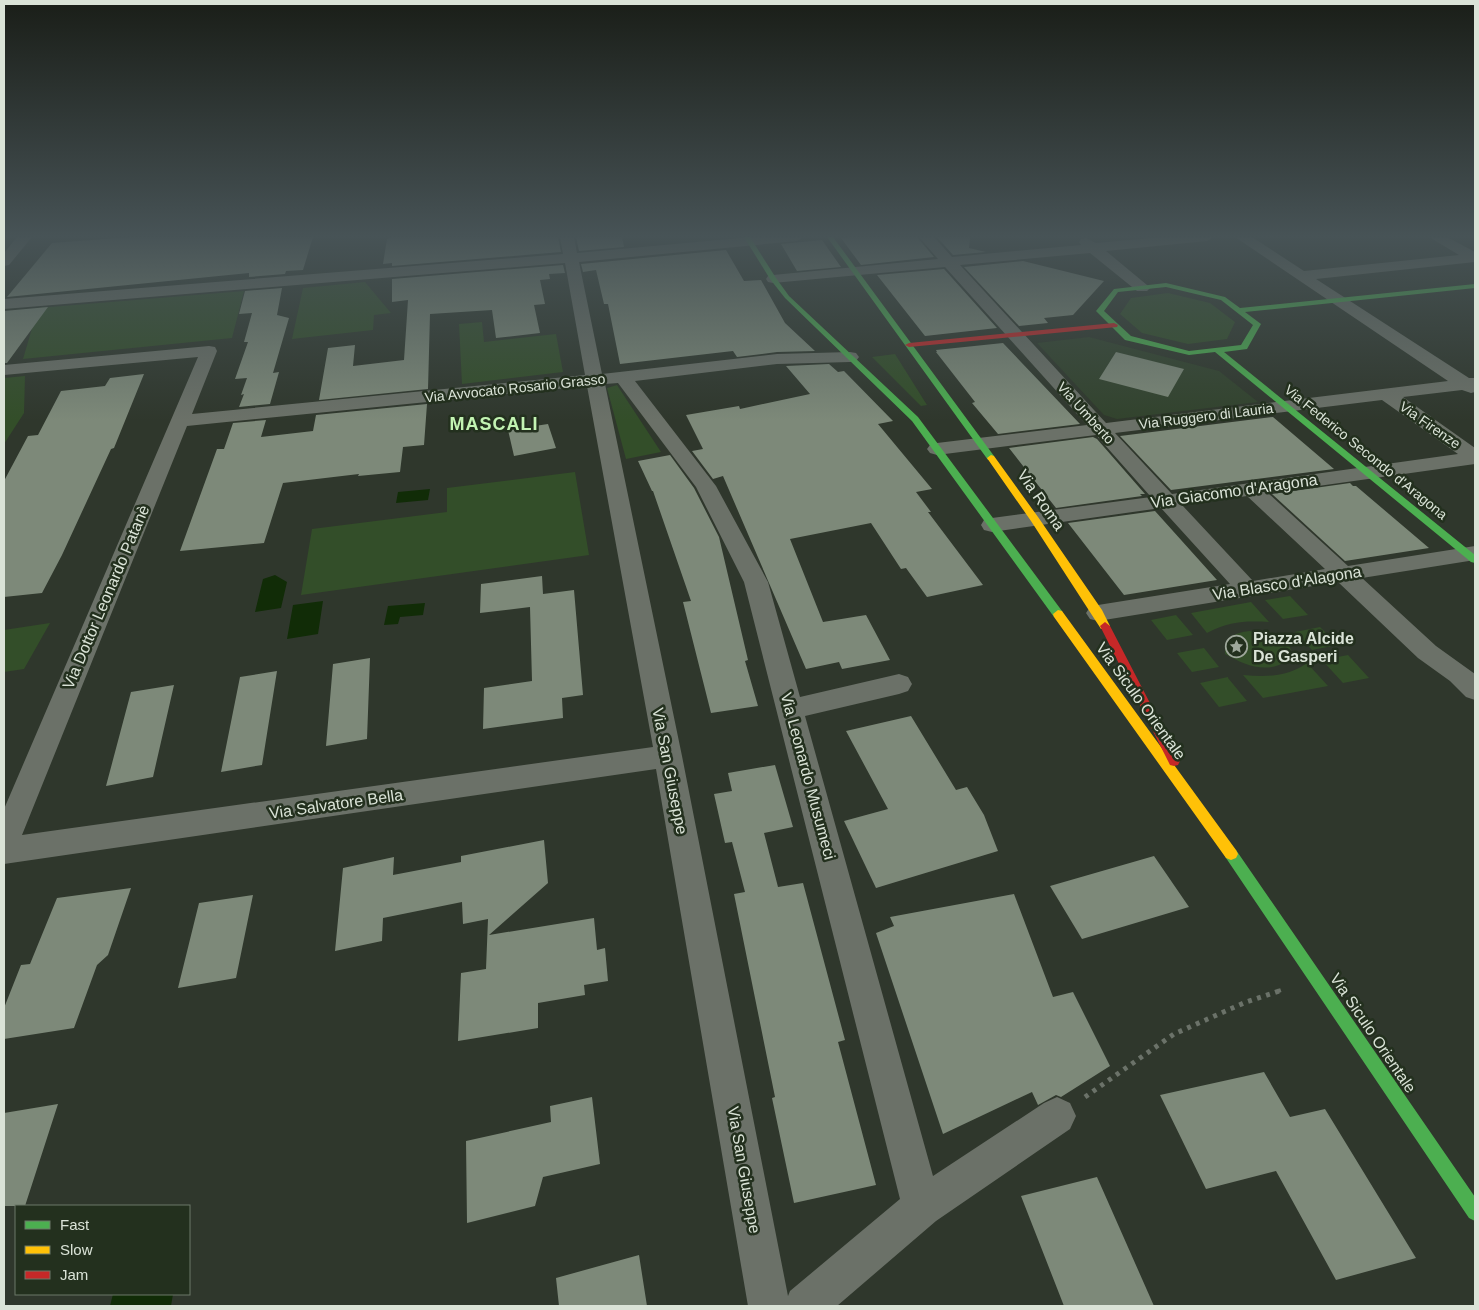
<svg xmlns="http://www.w3.org/2000/svg" width="1479" height="1310" font-family="Helvetica,sans-serif">
  <rect width="100%" height="100%" fill="#2f372c"/>
  <path fill="#32432d" d="M1089,337l130,34 39,31 -141,17 -13,-4 -67,-72z"/>
  <path fill="#334e29" d="M365,282l26,31 -17,2 -1,15 -81,9 11,-51z
    M244,291l-12,47 -209,21 15,-51z
    M1168,293l42,10 25,19 -8,17 -39,5 -46,-11 -22,-19 11,-16z
    M482,322l2,20 72,-8 7,38 -101,12 -3,-60z
    M895,354l32,51 -6,1 -49,-49z
    M25,376l-1,37 -20,31v-66z
    M617,385l44,67 -35,7 -19,-71z
    M575,472l14,83 -288,40 11,-66 135,-17v-24z
    M1290,596l18,19 -25,4 -18,-19z
    M1251,602l18,20c-24,-1 -39,-1 -62,11l-16,-20z
    M1176,615l17,20 -26,5 -16,-20z
    M50,623l-26,46 -20,3v-42z
    M1320,627l18,18 -26,5 -17,-18z
    M1249,631l13,1 25,9 4,9 -3,10c-21,15 -43,5 -63,-6 0,-17 9,-21 24,-23z
    M1204,648l15,19 -27,5 -15,-19z
    M1348,655l21,23 -26,5 -21,-23z
    M1307,663l21,23 -65,12 -20,-23c24,2 44,2 64,-12z
    M1228,677v1l19,23 -28,6 -19,-24z"/>
  <path fill="#112c07" d="M430,489l-2,11 -32,3 2,-11z
    M275,575l12,7 -6,26 -26,4 8,-33z
    M323,601l-5,33 -31,5 6,-34z
    M425,603l-2,12 -23,2 -2,7 -14,1 4,-19z
    M113,1294h60l-2,12h-61z"/>
  <path fill="#7d8979" d="M131,237h182l-10,33 -17,1 -1,3 -36,3v-4l-242,24 45,-54z
    M392,237h166l3,15 -169,14v-3l-9,1 4,-25z
    M576,237h46l2,10 -45,4z
    M850,237h67l17,20 -73,8 -20,-27z
    M937,237h33l-1,11 17,4 -33,3z
    M822,240l19,27 -44,4 -16,-27z
    M726,250l18,31 17,-1 24,43 30,28 -38,1 -40,5 -4,-6 -113,13 -12,-60h-4l-8,-34 -13,2 -2,-8z
    M1023,261l81,20 -31,34 -29,3 4,5 -29,3 -55,-59z
    M563,265l2,8 -16,1 1,5 -10,1 5,24 -11,1 6,28 -44,5 -4,-28 -62,4 -2,75 -109,11 9,-52 27,-3 -2,21 51,-6 4,-60 -16,2v-23z
    M944,269l53,59 -72,8 -48,-61z
    M282,288l-5,27 12,3 -16,55 6,-1 -9,32 -31,3 5,-13 -3,1 6,-17 -12,1 13,-37h-4l8,-29 -13,1 6,-23z
    M48,307l-41,56h-3v-52z
    M1003,343l38,40 39,41 -82,10 -26,-31 3,-1 -39,-50h1l-1,-2z
    M1116,352l68,17 -16,28 -69,-18z
    M829,364l9,8 6,-1 49,50 -15,3 54,65 -16,3 15,20h-3l55,73 -56,12 -21,-29 -5,1 -30,-46 -81,16 33,83 43,-7 24,45 -48,9 -3,-7 -33,7 -83,-193 -10,3 -21,-28 11,-2 -17,-34 53,-9 1,3 70,-15 -24,-28z
    M144,374l-30,74 -3,1 -49,106 -20,38 -38,4v-116l24,-45 10,-1 23,-44 44,-5 5,-8z
    M427,404l-3,41 -21,2 -3,25 -42,4 1,-2 -76,9 -19,60 -84,8 37,-102h7l9,-26 33,-3 -5,17 52,-6 3,-16z
    M1273,417l61,52 -163,21 -51,-54z
    M548,424l8,24 -42,8 -6,-26z
    M1093,437l4,2 48,55h-5l2,2 -86,12 -47,-60z
    M670,455l24,33 25,49 29,123 -3,1 13,45 -47,7 -28,-111 8,-1 -38,-110h-1l-14,-30z
    M1350,483l3,3h3l73,62 -84,13 -73,-67z
    M1155,511l62,69 -93,15 -56,-72z
    M542,576l1,18 31,-4 9,105 -21,3 1,20 -80,11 1,-41 48,-7 -2,-74 -50,6 1,-29z
    M370,658l-3,81 -41,7 7,-82z
    M277,671l-15,94 -41,7 19,-95z
    M174,685l-21,92 -47,9 25,-94z
    M911,716l45,74 11,-3 17,28 14,36 -122,37 -32,-67 44,-12 -42,-78z
    M775,765l18,62 -29,6 14,54 25,-4 42,157 -7,2 38,143 -82,18 -22,-105 3,-1 -41,-203 11,-2 -13,-50 -7,1 -11,-49 18,-3 -4,-18z
    M544,840l4,43 -59,52 105,-17 3,32 8,-2 3,33 -24,4 1,10 -47,8v25l-80,13 3,-68 25,-4 2,-50 -25,5 -1,-22 -79,16 -1,23 -47,10 8,-83 51,-11 -1,18 68,-13v-6z
    M1154,856l35,51 -107,32 -32,-53z
    M131,888l-23,67 -11,10 -23,63 -70,11v-31l17,-43 9,-1 27,-66z
    M1014,894l39,103 20,-5 37,74 -49,31 -5,-2 -18,10 -6,-13 -89,42 -67,-201 18,-7 -4,-9z
    M253,895l-17,83 -58,10 21,-85z
    M1264,1072l26,45 35,-8 91,149 -80,22 -60,-109 -70,18 -46,-94z
    M592,1097l8,67 -57,13 -8,29 -68,17 -1,-82 85,-19 -1,-16z
    M58,1104l-33,102h-21v-93z
    M1097,1177l57,129h-90l-43,-110z
    M639,1255l8,51h-88l-3,-28z"/>
  <g fill="none" stroke-linecap="round" stroke-linejoin="round">
    <path stroke="#6b7269" stroke-width="4" stroke-dasharray="3 4.5" stroke-linecap="butt" d="M1278,991l6,-2"/>
    <path stroke="#6b7269" stroke-width="5" stroke-dasharray="4 5.5" stroke-linecap="butt" d="M1085,1097l89,-63 72,-32 36,-12"/>
    <path fill="#6b7168" fill-rule="evenodd" d="M17,237h15l-23,28 -5,1v-13z
      M560,237h14l3,16 174,-16h53l-7,4 -218,21 23,112 175,-20 73,-2 6,1 3,4 -3,4 -6,1 -73,2 -142,17 81,105 52,96 32,115 99,-23 9,3 4,7 -4,7 -9,3 -94,22 128,460 111,-73 13,-6 13,6 6,13 -6,13 -134,92 -99,85h-89l-92,-537 -652,95v-55l194,-452 -194,18v-10l205,-19 6,1 2,4 -25,63 393,-39 -20,-112 -561,46v-10l559,-45zM618,383l78,104 48,95 156,617 -110,92 -2,5 -106,-540 -77,-372zM587,386l66,361 -631,88 165,-409z
      M919,237h15l18,20 129,-12 -2,-3 2,-3 5,-1 10,5 67,-6h51l-7,4 -101,10 41,34 3,3 -3,3h-10l-47,-38 -130,12 146,158 342,-42 -213,-144h17l52,34 155,-16 -30,-18h18l28,15v10l-159,17 153,99h6v14l-4,1 -9,-3 -59,7 72,51v16l-207,29 80,73 127,-20v14l-113,18 74,68 39,28v26l-9,-3 -16,-16 -32,-23 -80,-76 -240,39 -8,-2 -4,-6 4,-6 8,-2 132,-21 -69,-76 -169,24 -8,-2 -3,-5 3,-5 8,-2 159,-21 -55,-62 -159,20 -7,-2 -3,-4 3,-4 7,-2 150,-18 -142,-158 -172,16 -5,-1 -2,-3 2,-3 5,-1 165,-16zM1382,400l76,54 -286,40 -57,-61zM1247,496l78,73 -72,12 -71,-76z"/>
    <path fill="#4caf50" fill-rule="evenodd" d="M744,237h6l26,41 13,18 129,121 144,194 1,3 -1,3h-8l-142,-196 -127,-123 -15,-19z
      M827,237h6l161,219v4h-6z
      M1166,283l59,14 15,11 235,-24v4l-230,24 16,12 -14,25 -23,3 251,203v8l-4,-1 -256,-210 -26,3 -64,-15 -29,-29 18,-22zM1166,287l55,13 32,25 -12,20 -52,6 -58,-15 -27,-25 14,-19z
      M1231,848l5,2 239,347v24l-6,-3 -243,-360 -2,-4 2,-4z"/>
    <path fill="#ffc107" fill-rule="evenodd" d="M991,455l3,1 44,61 64,93 8,16 -1,3h-8l-70,-108 -44,-63z
      M1058,610l4,1 174,239 2,4 -2,4 -5,2 -5,-2 -172,-241 -1,-3z"/>
    <path fill="#c62828" fill-rule="evenodd" d="M1114,323l4,2 -1,2 -208,20 -4,-2 4,-2z
      M1105,622l5,4 70,135 -2,4 -4,1 -4,-1 -2,-4 -68,-135z"/>
  </g>
  <linearGradient id="sky" x2="0" y2="1"><stop stop-color="#1a1e18"/><stop offset="0.56" stop-color="#475356"/><stop offset="1" stop-color="#475356" stop-opacity="0"/></linearGradient>
  <rect width="1479" height="421" fill="url(#sky)"/>
  <defs>
    <symbol id="sight-ring" viewBox="-11 -11 22 22"><circle r="9.5" fill="#23301e" stroke="#9ea79b" stroke-width="1.5"/><path d="M0-6L1.8-2.2L6-1.7L2.9 1.2L3.7 5.4L0 3.3L-3.7 5.4L-2.9 1.2L-6-1.7L-1.8-2.2Z" fill="#9ea79b"/></symbol>
  </defs>
  <g fill-rule="evenodd">
    <use href="#sight-ring" x="1224" y="634" width="25" height="25"/>
  </g>
  <g text-anchor="middle" dominant-baseline="central" stroke-width="5" stroke-linejoin="round" paint-order="stroke">
    <g font-size="14" fill="#dae3d7" stroke="#23301e">
      <text transform="translate(515 388) rotate(-6)">Via Avvocato Rosario Grasso</text>
      <text transform="translate(1086 413) rotate(48)">Via Umberto</text>
      <text transform="translate(1206 416) rotate(-7)">Via Ruggero di Lauria</text>
      <text transform="translate(1430 425) rotate(35)">Via Firenze</text>
      <text transform="translate(1366 452) rotate(39)">Via Federico Secondo d'Aragona</text>
    </g>
    <g font-size="16" fill="#dae3d7" stroke="#23301e">
      <text transform="translate(1234 491) rotate(-8)">Via Giacomo d'Aragona</text>
      <text transform="translate(1041 500) rotate(55)">Via Roma</text>
      <text transform="translate(1287 583) rotate(-9)">Via Blasco d'Alagona</text>
      <text transform="translate(106 597) rotate(-67)">Via Dottor Leonardo Patanè</text>
      <text transform="translate(1141 701) rotate(54)">Via Siculo Orientale</text>
      <text transform="translate(670 771) rotate(79)">Via San Giuseppe</text>
      <text transform="translate(808 776) rotate(75)">Via Leonardo Musumeci</text>
      <text transform="translate(336 804) rotate(-8)">Via Salvatore Bella</text>
      <text transform="translate(1373 1033) rotate(56)">Via Siculo Orientale</text>
      <text transform="translate(744 1170) rotate(80)">Via San Giuseppe</text>
    </g>
    <g font-size="16" font-weight="bold" fill="#dae3d7" stroke="#23301e" text-anchor="start">
      <text x="1253" y="638">Piazza Alcide<tspan x="1253" dy="18">De Gasperi</tspan></text>
    </g>
    <g font-size="18" font-weight="bold" letter-spacing="1" fill="#c3f4b3" stroke="#23301e">
      <text x="494" y="424">MASCALI</text>
    </g>
  </g>
  <rect width="1479" height="1310" fill="none" stroke="#dae3d7" stroke-width="10"/>
  <rect x="15" y="1205" width="175" height="90" fill="#23301e" stroke="#6c7868"/>
  <rect x="25" y="1221" width="25" height="8" fill="#4caf50" stroke="#6c7868"/>
  <text x="60" y="1230" font-size="15" fill="#dae3d7">Fast</text>
  <rect x="25" y="1246" width="25" height="8" fill="#ffc107" stroke="#6c7868"/>
  <text x="60" y="1255" font-size="15" fill="#dae3d7">Slow</text>
  <rect x="25" y="1271" width="25" height="8" fill="#c62828" stroke="#6c7868"/>
  <text x="60" y="1280" font-size="15" fill="#dae3d7">Jam</text>
</svg>
